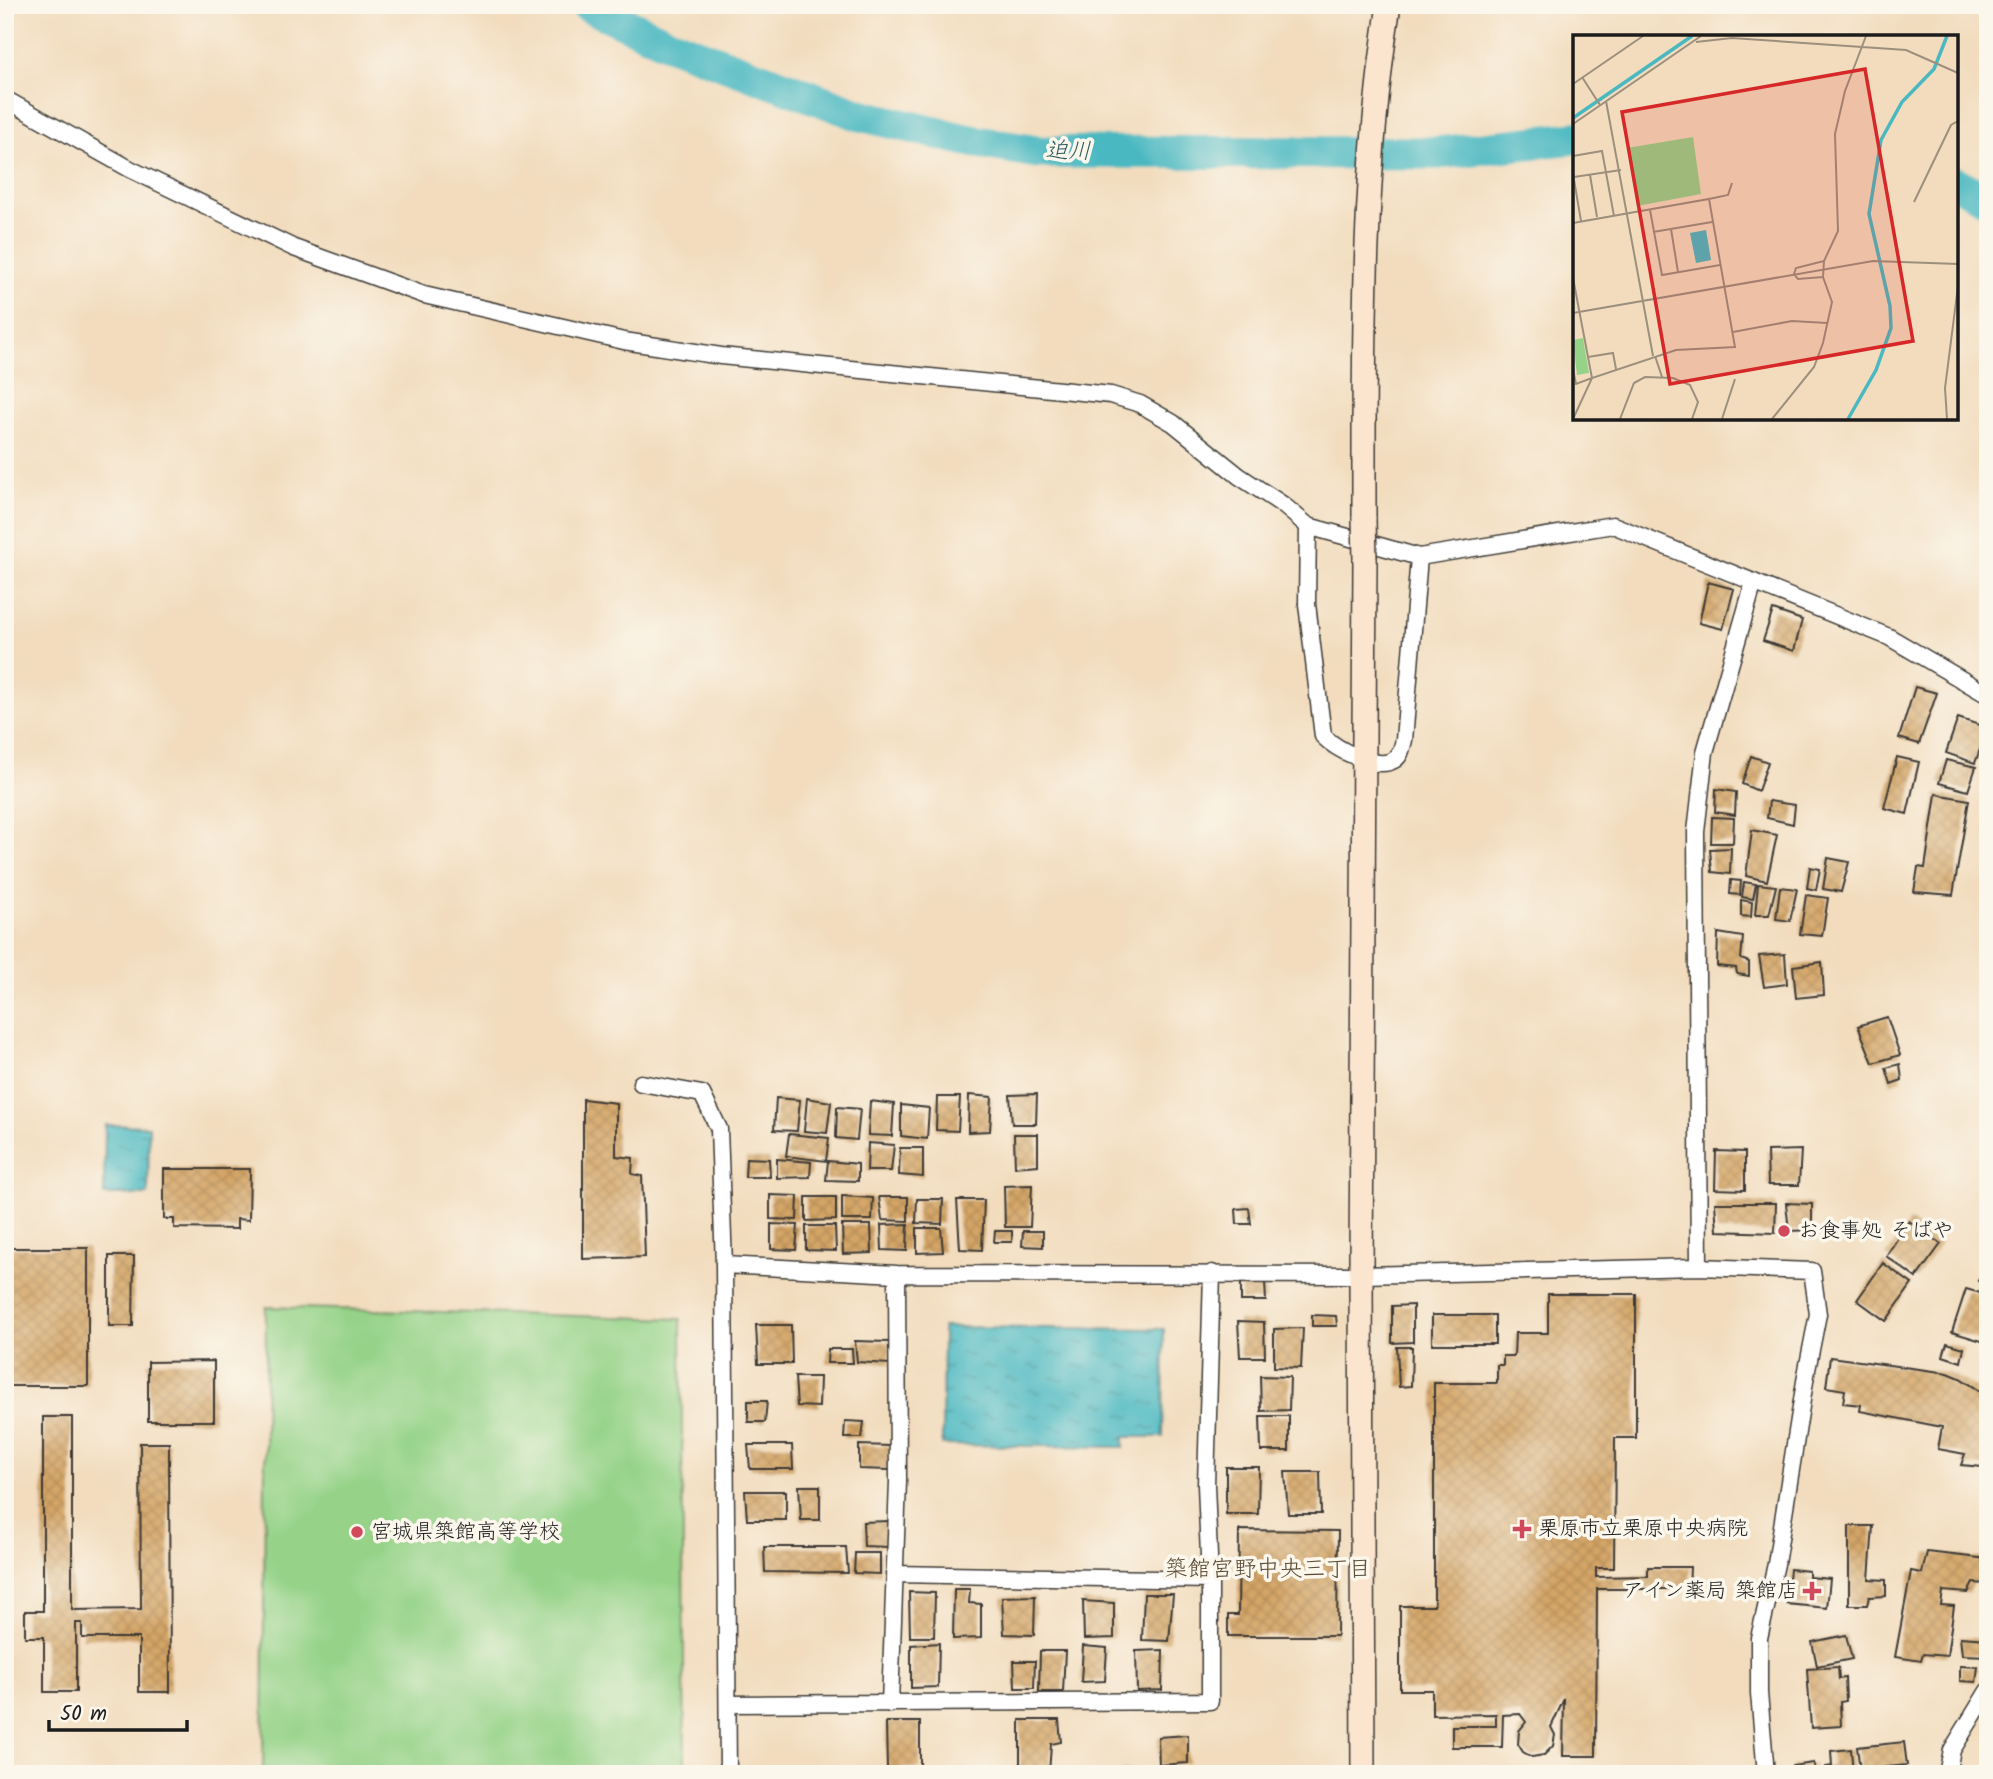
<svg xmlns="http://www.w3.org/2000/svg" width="1993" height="1779" font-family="Kalam,'Klee One',sans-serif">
  <defs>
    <pattern id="water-ripples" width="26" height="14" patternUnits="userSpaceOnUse" patternTransform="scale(1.75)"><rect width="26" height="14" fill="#49b8c1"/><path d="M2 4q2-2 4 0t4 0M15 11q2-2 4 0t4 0" fill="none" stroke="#3c959c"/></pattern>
    <pattern id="building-cross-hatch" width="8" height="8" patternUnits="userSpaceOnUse" patternTransform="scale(1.75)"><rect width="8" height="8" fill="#d4a566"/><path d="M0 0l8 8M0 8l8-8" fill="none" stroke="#b58d58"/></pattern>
  </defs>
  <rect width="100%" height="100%" fill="#fbf7ec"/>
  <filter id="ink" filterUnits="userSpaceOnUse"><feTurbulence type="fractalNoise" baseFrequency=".0143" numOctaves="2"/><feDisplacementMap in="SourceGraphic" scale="14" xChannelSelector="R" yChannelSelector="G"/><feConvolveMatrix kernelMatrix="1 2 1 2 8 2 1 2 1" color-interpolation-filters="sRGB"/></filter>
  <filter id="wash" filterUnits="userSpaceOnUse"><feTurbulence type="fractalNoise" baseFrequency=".00686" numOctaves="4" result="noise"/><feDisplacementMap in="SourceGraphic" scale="28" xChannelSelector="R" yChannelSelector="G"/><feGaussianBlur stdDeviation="1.57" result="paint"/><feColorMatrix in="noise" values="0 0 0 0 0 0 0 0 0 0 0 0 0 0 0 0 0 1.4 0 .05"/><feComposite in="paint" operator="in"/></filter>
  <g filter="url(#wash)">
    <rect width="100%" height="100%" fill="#f2dcbd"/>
    <path fill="#96d389" stroke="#597852" stroke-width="2" d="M266,1307l415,12 4,455h-422z"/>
    <path fill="url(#water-ripples)" stroke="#326a6e" stroke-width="2" d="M105,1125l44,1 -1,69h-44z
      M943,1327l221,2 -1,108h-39v10l-182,-2z"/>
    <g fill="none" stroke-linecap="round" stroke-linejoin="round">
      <path stroke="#49b8c1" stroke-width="33" d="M586,5l82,38 192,72 106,25 71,12 400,1 138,-15
        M1956,183l32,17"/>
    </g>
    <g id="blocks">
      <path fill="url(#building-cross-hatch)" d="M1708,582l26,7 -11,40 -24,-6z
        M1773,610l29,10 -8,31 -31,-10z
        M1915,687l22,6 -18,51 -20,-6z
        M1958,718l30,10 -13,35 -29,-10z
        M1751,756l17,6 -10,29 -16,-7z
        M1897,757l22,5 -12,52 -23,-6z
        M1946,760l30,7 -8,24 -29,-8z
        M1716,789l20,3 -1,23 -20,-3z
        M1936,794l33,6 -16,95 -39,-3 4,-25 7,1z
        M1769,801l26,4 -2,19 -26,-6z
        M1712,817l22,1 -1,25h-22z
        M1752,830l25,5 -10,46 -21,-5z
        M1731,848l-1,26 -18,-2 -2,-23z
        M1828,858l21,4 -8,30 -18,-3z
        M1810,867l10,2 -4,21 -9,-2z
        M1731,880l10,1 -1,14 -10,-1z
        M1744,882l12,2 -3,15 -11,-2z
        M1758,884l18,2 -7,29h-14z
        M1780,887l17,2 -7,32 -14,-2z
        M1806,895l22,3 -6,38 -22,-2z
        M1741,900l11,2 -1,15 -10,-1z
        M1718,933l25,4 -2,22 8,3v14l-12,-2 -1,-6 -19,-2z
        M1785,954l2,30 -23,3 -5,-31z
        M1822,962l2,33 -28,3 -3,-32z
        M1887,1017l13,38 -27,8 -15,-37z
        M1900,1064l2,16 -11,4 -5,-16z
        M1037,1094l-1,30h-24l-2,-29z
        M969,1095l23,2 -2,34 -22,1z
        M937,1097h23l-2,34 -22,-1z
        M776,1098l24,2 -3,31 -23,-1z
        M807,1098l24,4 -4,31 -23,-2z
        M583,1099l33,4v53l17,2 -1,16 10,2 3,81 -62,2z
        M870,1101l24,3 -2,32 -24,-1z
        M901,1105l28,3 -2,31 -26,-3z
        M837,1107l23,2 -3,31 -21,-2z
        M789,1134l40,4 -3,23 -40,-5z
        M1014,1134h24v31l-23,2z
        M868,1143l26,2 -3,26h-24z
        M900,1148h23v29l-24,-2z
        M1801,1150l-2,35h-31l-1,-34z
        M1716,1151l29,1v38l-30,-1z
        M746,1158l23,1 1,18h-25z
        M777,1159l34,3 -1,15 -33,1z
        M828,1161l30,3v17l-32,-1z
        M164,1169h86l-1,51 -12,-1v10l-63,-1v-9h-10z
        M1032,1185l-2,42h-25l-1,-41z
        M770,1195l28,1 -1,24 -27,-1z
        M842,1196l31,2 -1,22h-30z
        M806,1197h30v23l-30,1z
        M879,1197h29v24l-26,-1z
        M917,1199h26l-1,25 -26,-1z
        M957,1200h27l-2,50 -22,-1z
        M1715,1203h61l-1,30 -58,-2z
        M1786,1203l26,1v26l-23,1z
        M1249,1208l2,16h-14l-1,-15z
        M1909,1221l32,23 -25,34 -30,-22z
        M771,1224l27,1 -2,25 -25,-1z
        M908,1224l-1,27 -25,-1 -1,-25z
        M842,1225h29l1,28 -29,1z
        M806,1226h29l1,25 -30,-1z
        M917,1228h24l2,24 -26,1z
        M995,1231h17v11h-18z
        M1023,1231h20v16l-21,-1z
        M5,1248h83v138h-83z
        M109,1256h25l-1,70h-24z
        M1988,1258v27l-10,-4z
        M1883,1263l29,21 -26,37 -29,-21z
        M1265,1282l1,19h-25v-18z
        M1966,1289l22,6v48l-36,-11z
        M1548,1294h88v144h-21l-1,130h-18v9l52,-1v-9h42l-1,22h-92l-1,167h-33l1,-57 -13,28 4,8 -2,11 -9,9 -12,2 -9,-5 -5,-8 1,-13 7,-9 -6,-8 -17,1 -1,32h-50v-21h44v-12l-64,1v-25h-32v-84h34v-223h63v-18h6v-9h11l1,-23h33z
        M1413,1305v37l-21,1v-37z
        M1312,1315l24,1 1,10h-25z
        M1432,1315h63v29h-63z
        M1238,1321l26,1 1,35h-25z
        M756,1325h35l1,39h-34z
        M1303,1328l-2,40 -27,-1v-38z
        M855,1341l34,1 1,22 -33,-2z
        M1947,1343l17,5 -3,14 -18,-6z
        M1397,1347h15l-1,39 -12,1z
        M828,1349h24l1,14h-26z
        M1830,1357l118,16 12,5 28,18v66l-5,5 -22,-2 4,-11 -27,-5 4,-22 -82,-16 1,-6 -18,-2 2,-13 -19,-3z
        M214,1361v60h-66v-59z
        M1260,1376l30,1 -1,33 -28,1z
        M795,1377h25l-1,30 -22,-1z
        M748,1401h19l-2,21h-17z
        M1260,1416h29v35h-28z
        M43,1417h29v193l69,-1 -1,-166h29l1,249h-31v-54h-57v-15h-6v69h-32v-55h-19v-26h18z
        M845,1421l19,1 -2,16h-18z
        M748,1445h44l1,24h-43z
        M859,1445l31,1v24l-31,-1z
        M1226,1467h33l-1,47h-32z
        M1285,1472h35l1,42h-33z
        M799,1486h21v34h-19z
        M745,1491h41v29h-39z
        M888,1521v26l-24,-1 -1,-24z
        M1849,1526h24l-4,53 17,1v16l-17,1 -2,8h-18z
        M1239,1530l99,1 -1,105h-109v-21h10z
        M764,1547h82l2,26 -83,-1z
        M1927,1552l61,7v25l-15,-1 -5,10 -25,-2 -2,14 13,1 -7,50 -24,-2 -2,7 -26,-4 16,-86 11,2z
        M855,1553h25v21l-26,-1z
        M1790,1569l19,2v6l21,2 -3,29 -40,-4z
        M954,1589h16l-1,14 12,1v34l-28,1z
        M909,1592l26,1 -1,44h-24z
        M1144,1594h29l-4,47 -27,-1z
        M1035,1596l-1,39 -30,-1 -2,-37z
        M1083,1601l31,2v35l-30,1z
        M1846,1635l6,24 -35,7 -5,-24z
        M1960,1637l28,2v17l-26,-1z
        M939,1643l-1,44 -27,1v-43z
        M1083,1646l24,2 -2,33 -24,1z
        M1163,1650l-1,40 -25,1 -1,-40z
        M1040,1651h25l-2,41h-24z
        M1014,1661h21l-1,27h-19z
        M1960,1666l18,1 -2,15 -16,-1z
        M1838,1667l1,12 6,-1 1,23 -6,1 1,24 -30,2 -4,-59z
        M1020,1720h39l2,22 -10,2 -2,30h-29z
        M886,1722h34v46l-33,1z
        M1188,1735v28l-29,2 -1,-28z
        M1904,1742l3,23 -47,5 -3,-23z
        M1851,1749l2,25h-26l-1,-7 6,-1 -1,-15z
        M1814,1763l1,11h-22l-1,-8z
        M1123,1770h33v4h-33z"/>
    </g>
  </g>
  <g filter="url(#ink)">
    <use href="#blocks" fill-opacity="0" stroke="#3c3934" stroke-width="2"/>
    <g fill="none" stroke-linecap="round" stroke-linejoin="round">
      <defs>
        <path id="street" d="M5,99l125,70 164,79 130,47 200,46 97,15 390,39 29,9 33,19 66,53 44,29 25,21 111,31 194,-32 276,112 99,58
          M1308,526l-1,78 16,132c13,13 53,35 71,24 7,-4 8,-13 10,-20l15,-183
          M641,1083l61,11 17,35 5,136
          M1699,1267l-3,-435 9,-80 49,-170
          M894,1574l316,6
          M728,1704l482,-3v-121l-4,-95 6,-212
          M890,1704l8,-223 -1,-207
          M728,1774l-4,-509 173,9 464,1 338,-8 113,4 6,43 -12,61 -30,189 -17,74v55l7,81
          M1947,1774l5,-24 36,-59"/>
        <path id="secondary" d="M1364,519c0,-172 -2,-344 25,-514
          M1363,1774l-2,-499 4,-716"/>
      </defs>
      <use href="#street" stroke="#3c3934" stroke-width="19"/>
      <use href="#secondary" stroke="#3c3934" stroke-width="26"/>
      <use href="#street" stroke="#fff" stroke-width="16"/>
      <use href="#secondary" stroke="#fbe5cf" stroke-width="23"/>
      <defs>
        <path id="secondary-bridge" d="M1364,519l1,40"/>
      </defs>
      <use href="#secondary-bridge" stroke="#3c3934" stroke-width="26" stroke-linecap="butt"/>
      <use href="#secondary-bridge" stroke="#fbe5cf" stroke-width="23"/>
    </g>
  </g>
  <g fill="#d1495b" stroke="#fbf7ec" stroke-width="2.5">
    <circle cx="1784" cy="1231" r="7"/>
    <path d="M1518.5 1518.5h7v7h7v7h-7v7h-7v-7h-7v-7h7z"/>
    <circle cx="357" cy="1532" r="7"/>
    <path d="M1808.5 1580.5h7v7h7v7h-7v7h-7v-7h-7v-7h7z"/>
  </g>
  <g text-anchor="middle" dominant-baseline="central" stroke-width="7" stroke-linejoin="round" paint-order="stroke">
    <g font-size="21" fill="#1c1c1c" stroke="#fbf7ec" text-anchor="start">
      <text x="1798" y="1231">お食事処 そばや</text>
      <text x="1538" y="1529">栗原市立栗原中央病院</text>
      <text x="371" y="1532">宮城県築館高等学校</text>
      <text x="1798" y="1591" text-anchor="end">アイン薬局 築館店</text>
    </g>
    <g font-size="23" font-style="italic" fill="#2e5a5e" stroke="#fbf7ec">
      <text transform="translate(1068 152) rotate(1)">迫川</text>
    </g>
    <g font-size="23" fill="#5c4c36" stroke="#fbf7ec">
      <text x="1268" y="1570">築館宮野中央三丁目</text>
    </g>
  </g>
  <g transform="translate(1573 35)">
    <rect width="385" height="385" fill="#f2dcbd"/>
    <path d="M10,303l6,35 -12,2 -4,-35z" fill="#96d389"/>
    <path d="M120,102l8,57 -64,12 -10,-58z" fill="#96d389"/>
    <path d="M133,195l5,30 -15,3 -6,-30z" fill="#49b8c1"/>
    <path fill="none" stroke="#49b8c1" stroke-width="3.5" d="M0,83l119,-82M275,384l28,-49 15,-42 -1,-22 -21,-92 12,-74 21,-38 32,-33 13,-33"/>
    <path fill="none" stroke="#9c8f7d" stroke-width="2" d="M123,7l36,-4 174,12 52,23M9,42l18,28M0,49l70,-48M33,66l47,255M0,89l128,-88M0,121l29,-5 12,65M0,139l8,47M17,140l7,42M1,142l47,-7M136,164l19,-4 4,-12M341,167l37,-77 7,-4M77,175l12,65 58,-10M0,188l136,-24 26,148 -59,3 -84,28 -19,41M98,194l7,43M80,197l59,-10M250,242l-25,2 -4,-5 2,-6 28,-7M0,243l19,100 -16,6 -3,-15M0,278l300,-52 85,3M160,297l59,-11 35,2M82,321l7,21M15,322l25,-4 3,16M47,384l14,-36 11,-6 28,1 17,7 8,17 -6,17M149,384l13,-40M199,384l42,-52 9,-24 9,-41 -9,-25 1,-16 14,-30 -3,-97 10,-43 21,-55M374,384l-2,-31 13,-102"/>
    <path fill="#d62828" fill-opacity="0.15" stroke="#d62828" stroke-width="3.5" d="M292,34l48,272 -243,43 -48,-272z"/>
    <rect width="385" height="385" fill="none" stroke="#1c1c1c" stroke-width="3.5"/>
  </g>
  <rect width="1993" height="1779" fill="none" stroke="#fbf7ec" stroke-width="28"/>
  <path d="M49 1720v10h138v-10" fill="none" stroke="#1c1c1c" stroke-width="3.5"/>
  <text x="60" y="1720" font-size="21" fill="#1c1c1c" stroke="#fbf7ec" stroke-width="5" paint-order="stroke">50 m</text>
</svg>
